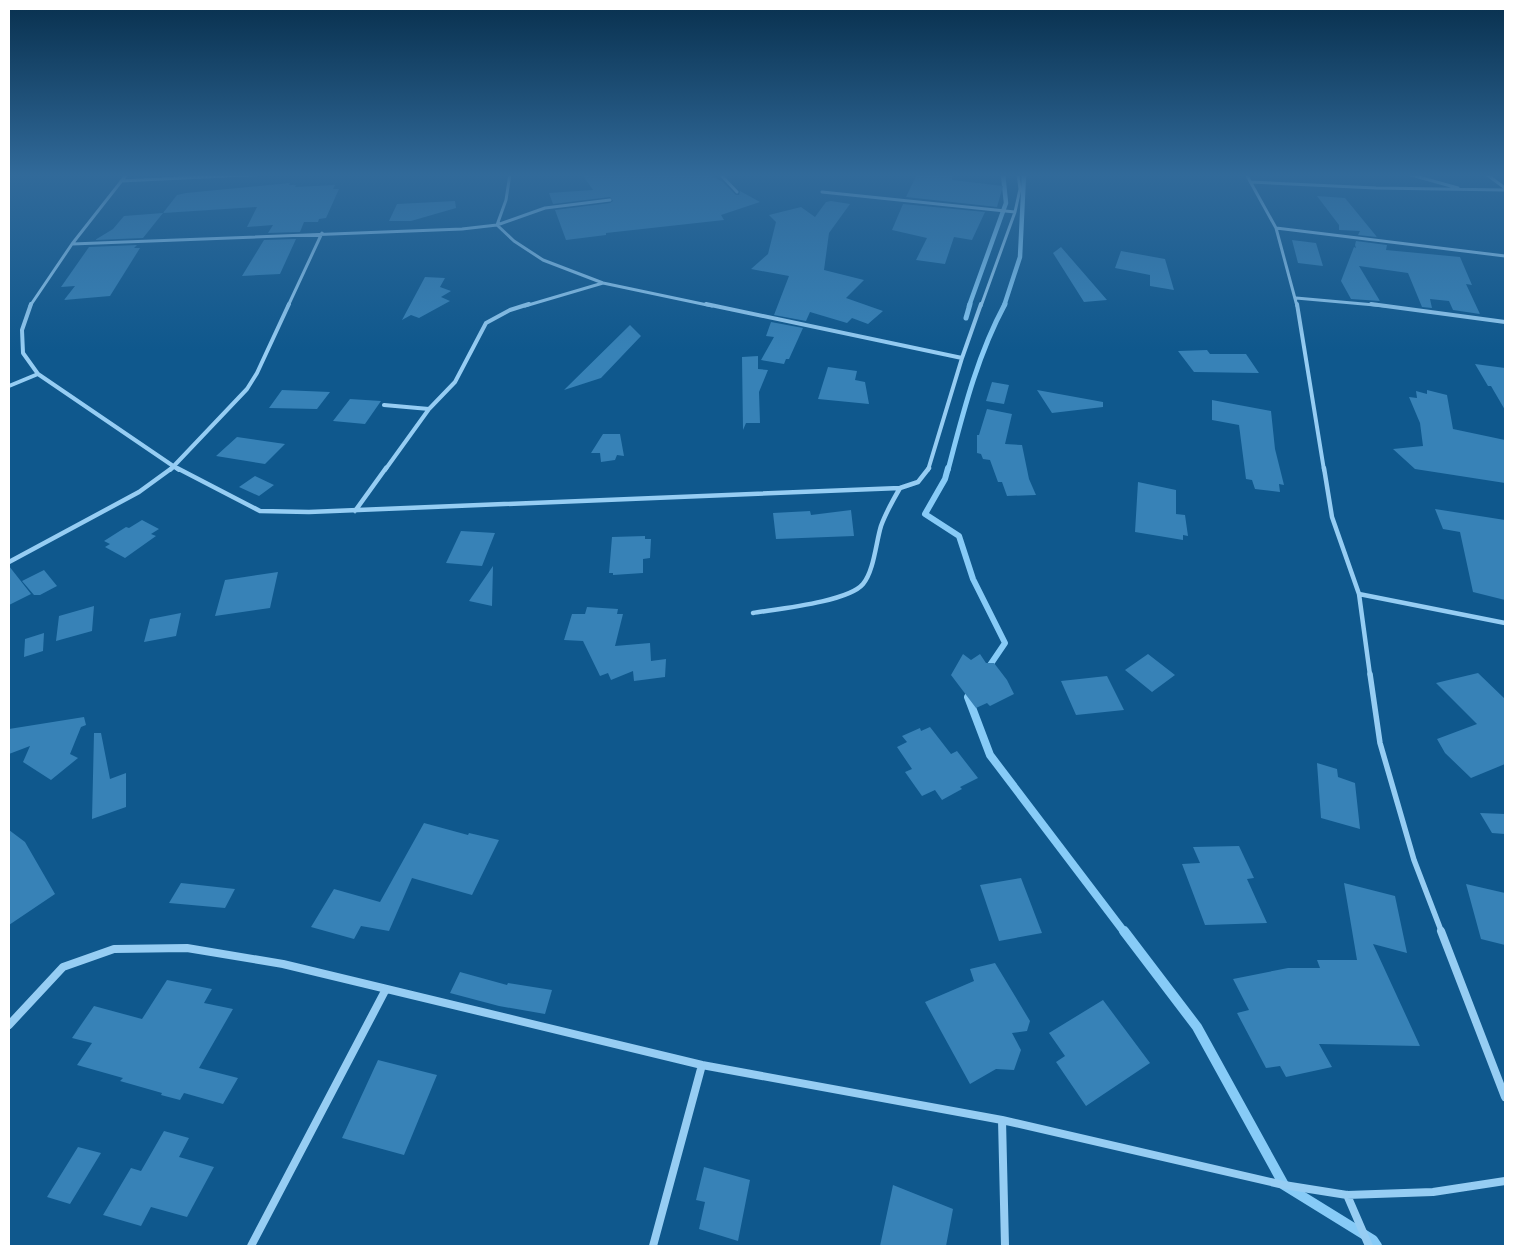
<svg xmlns="http://www.w3.org/2000/svg" width="1514" height="1255" font-family="Rubik,sans-serif">
  <rect width="100%" height="100%" fill="#0f588d"/>
  <g fill="none" stroke-linecap="round" stroke-linejoin="round">
    <path stroke="#87cbf7" stroke-width="4.5" d="M969,306l37,-103 -3,-29
      M1004,306l16,-49 4,-83"/>
    <path stroke="#87cbf7" stroke-width="5" d="M966,318l4,-14
      M948,470c15,-57 29,-114 57,-166"/>
    <path stroke="#87cbf7" stroke-width="6" d="M948,468l-3,11 -20,35 34,22 14,43 32,64 -19,28"/>
    <path stroke="#87cbf7" stroke-width="8" d="M972,692l-4,5 22,58 135,178"/>
    <path stroke="#87cbf7" stroke-width="10" d="M1124,931l73,96 87,158 89,55 4,6"/>
  </g>
  <path fill="#3782b7" d="M582,174h126l15,8 13,13h3l1,-4 20,11 -39,13 3,5 -118,13v2l-40,5 -11,-30 55,-7 3,-2 -3,-4 -57,7 -4,-11 44,-3z
    M917,174h35v6l51,6 -6,21 -91,-10z
    M290,183l-1,2h7l-1,2 40,-2 -2,4h6l-13,29 -7,1 -1,3h-14l-4,10 -32,1 5,-8 -26,2 10,-20 -94,6 14,-18 9,-2z
    M1317,196l28,2 32,39 -19,-2 2,-4 -21,-1v-5z
    M455,201l1,7 -45,13h-22l8,-17z
    M831,201l19,3 -21,29 -5,37 40,10 -18,18 37,13 -15,13 -16,-6 -5,5 -37,-11 -4,9 -32,-6 15,-39 -38,-7 17,-15 8,-32 -7,-7 32,-8 14,10 11,-15z
    M903,204l82,8 -13,28 -18,-3 -9,27 -29,-4 11,-22 -35,-8z
    M163,213l-20,25 -48,2 18,-11 11,-13z
    M296,239l-16,35 -38,2 22,-36z
    M1292,240l24,3 7,23 -25,-3z
    M1356,241l31,4 -1,5 74,7 12,28 -6,-1 14,30 -27,-4 -4,-9 -19,-2 2,9 -10,-1 -14,-34 -49,-7 21,35 -29,-2 -10,-18 13,-34 2,1 -1,-3z
    M137,245l-3,3h6l-30,48 -46,4 11,-14 -14,1 28,-40z
    M1061,247l46,53 -23,2 -31,-49z
    M1121,251l44,8 9,31 -24,-4v-11l-35,-7z
    M425,277l20,1 -5,9 11,4 -10,6 9,4 -31,17 -8,-3 -9,5z
    M771,322l32,6 -14,31h-3l-2,5 -23,-4 13,-23 -8,-1z
    M630,325l11,11 -40,42 -37,12z
    M1207,350l3,4h36l13,19 -65,-1 -16,-21z
    M758,356v13l10,1 -9,22 1,31h-14l-3,7 -1,-73z
    M1475,364l30,4v42l-14,-24h-3z
    M828,367l29,4 -2,9 10,2 4,22 -51,-5z
    M992,382l17,3 -5,19 -18,-3z
    M282,390l48,2 -13,17 -48,-1z
    M1037,390l66,12v5l-51,6z
    M1427,390l20,5 6,34 52,11v43l-90,-14 -22,-20 30,-3 -3,-23 -11,-26 8,1 -1,-7 11,3z
    M350,399l31,2 -16,23 -32,-3z
    M1212,400l59,11 4,38 9,36 -5,-1 1,8 -25,-3 -3,-9 -6,-1 -7,-54 -27,-5z
    M987,409l25,5 -7,30 17,1 7,34 7,16 -29,1 -5,-14h-4l-8,-22 -7,-1 -2,-5 -4,-1v-18h2z
    M603,434h17l4,22 -7,-1 -2,5 -14,2 -1,-9h-9z
    M237,437l48,7 -20,20 -49,-8z
    M255,476l19,9 -15,11 -20,-9z
    M1138,482l38,8v24l9,1 3,21 -5,-1v5l-48,-8z
    M1435,509l70,11v80l-32,-8 -13,-60 -17,-3z
    M851,510l3,26 -78,3 -3,-26 37,-2 1,4z
    M142,520l17,9 -8,5 5,2 -31,22 -20,-11 5,-3 -6,-3 22,-14 3,1z
    M461,531l34,2 -13,33 -36,-3z
    M645,536v3h6l-1,19 -7,1v14l-30,2v-2h-4l3,-36z
    M9,566l22,28 -22,11z
    M493,566l-1,40 -23,-5z
    M44,570l13,16 -17,9h-6l-12,-14z
    M278,572l-8,36 -55,8 10,-36z
    M94,606l-2,25 -36,10 3,-25z
    M587,607l31,2 -1,5h6l-8,32 35,-3 1,18 15,-2 -1,18 -31,4 -1,-10 -22,9 -3,-7 -8,3 -17,-35 -19,-1 8,-26h13z
    M181,613l-5,23 -32,6 6,-23z
    M44,633l-1,18 -19,6 1,-18z
    M963,654l8,6 9,-6 6,9h8l13,17 7,14 -24,12 -3,-3 -11,5 -25,-33z
    M1148,654l27,21 -23,17 -27,-22z
    M1478,673l27,26v65l-34,14 -26,-25 -8,-14 40,-15 -41,-41z
    M1107,676l17,34 -48,5 -15,-34z
    M84,717l2,8 -5,2 -11,27 8,4 -27,22 -28,-18 7,-16 -21,8v-25z
    M930,727l21,27 6,-3 21,27 -18,9 2,2 -20,11 -7,-10 -13,6 -17,-24 7,-3 -15,-22 10,-5 -5,-6 18,-8 1,3z
    M94,733h7l9,46 16,-6v34l-34,12z
    M1317,763l20,6 1,8 17,6 5,46 -39,-11z
    M1480,813l25,1v20l-13,-1z
    M424,823l44,12 1,-2 30,7 -27,55 -60,-17 -23,53 -28,-5 -7,13 -43,-12 23,-38 46,13z
    M9,830l16,12 30,52 -46,31z
    M1239,846l15,32 -7,1 20,44 -62,2 -23,-61 18,-1 -7,-16z
    M1021,878l21,55 -43,8 -19,-56z
    M181,883l54,6 -10,19 -56,-5z
    M1344,883l51,13 12,57 -34,-9 47,102 -101,-2 13,23 -46,10 -6,-11 -14,2 -29,-55 12,-3 -16,-31 55,-11h32l-3,-8h40z
    M1466,884l39,9v52l-24,-6z
    M995,963l35,58 -3,10 -15,2 9,17 -7,20 -18,-1 -26,15 -45,-82 49,-21 -4,-12z
    M460,972l47,13 1,-2 44,7 -7,24 -46,-8 -49,-13z
    M167,980l45,9 -8,14 29,6 -34,59 39,10 -15,26 -39,-11 -4,7 -19,-5 1,-2 -42,-12 3,-3 -46,-13 15,-22 -20,-5 22,-32 48,13z
    M1103,1000l47,63 -64,43 -30,-44 9,-6 -16,-23z
    M378,1060l59,15 -33,80 -62,-17z
    M164,1131l25,7 -10,19 35,10 -27,50 -36,-10 -10,19 -38,-11 28,-47 10,3z
    M78,1147l23,6 -31,51 -23,-7z
    M704,1167l46,13 -12,61 -39,-12 6,-27 -9,-2z
    M893,1185l60,24 -7,37h-66z"/>
  <g fill="none" stroke-linecap="round" stroke-linejoin="round">
    <path stroke="#96cdf3" stroke-width="3" d="M510,174l-4,26 -9,25 17,16 29,19 60,23 109,23
      M720,174l17,18
      M1246,174l30,54 21,78
      M1408,174l50,14
      M1486,174l19,14
      M121,181l148,-7
      M1251,182l125,6 129,2
      M822,192l193,20
      M1276,228l229,28
      M72,244l390,-15 35,-4 48,-17 65,-8
      M1296,298l90,8
      M30,306l42,-62 55,-70
      M288,306l34,-73
      M525,306l78,-23
      M981,306l34,-94 5,-23 -2,-15"/>
    <path stroke="#96cdf3" stroke-width="4" d="M31,304l-9,26 1,23 15,21 141,96
      M706,304l256,54
      M1297,304l27,166
      M1371,304l134,18
      M9,386l29,-12
      M384,405l45,4
      M170,470l77,-81 10,-16 32,-69
      M385,470l44,-61 26,-27 31,-59 24,-13 19,-6
      M928,470l34,-112 19,-54"/>
    <path stroke="#96cdf3" stroke-width="4.5" d="M177,468l83,43 49,1 591,-24 18,-6 11,-14
      M1324,468l8,49 27,77 11,81
      M355,511l31,-43
      M9,562l130,-70 33,-24
      M1359,594l146,29
      M753,613c24,-4 95,-11 110,-29 11,-13 13,-42 18,-58 5,-14 12,-26 19,-38"/>
    <path stroke="#96cdf3" stroke-width="5.5" d="M1370,674l10,69 34,117 28,73"/>
    <path stroke="#96cdf3" stroke-width="8" d="M1441,931l64,166
      M9,1025l54,-58 51,-18 73,-1 96,16 419,101 300,55 282,65 63,10 86,-3 72,-11
      M1002,1120l3,126
      M1347,1195l22,51
      M251,1246l135,-257
      M653,1246l49,-181"/>
  </g>
  <linearGradient id="sky" x2="0" y2="1"><stop stop-color="#08304e"/><stop offset="0.5" stop-color="#316a9a"/><stop offset="1" stop-color="#316a9a" stop-opacity="0"/></linearGradient>
  <rect width="1514" height="350" fill="url(#sky)"/>
  <rect width="1514" height="1255" fill="none" stroke="#ffffff" stroke-width="20"/>
</svg>
